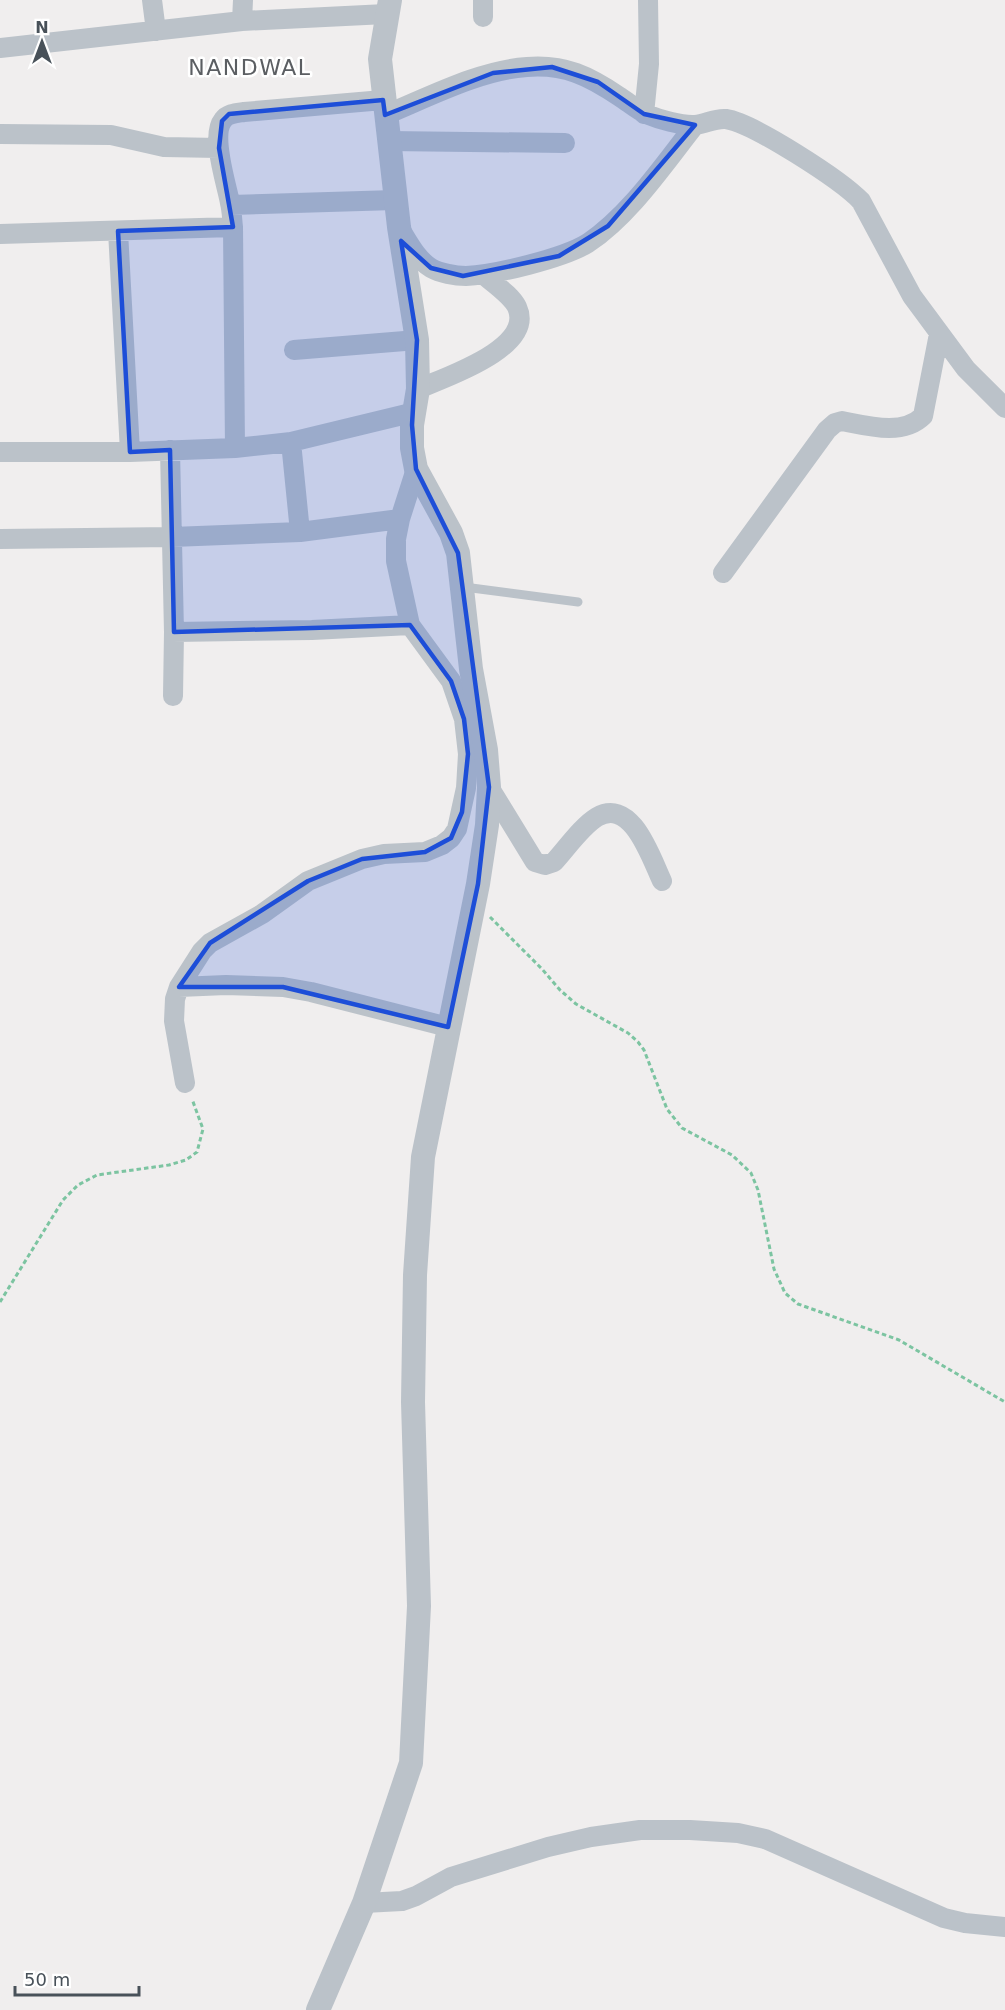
<svg xmlns="http://www.w3.org/2000/svg" width="1005" height="2010" font-family="'DejaVu Sans',sans-serif">
  <rect width="100%" height="100%" fill="#f0eeee"/>
  <g fill="none" stroke-linecap="round" stroke-linejoin="round">
    <path stroke="#7cc4a1" stroke-width="3" stroke-dasharray="4.5 3" stroke-linecap="butt" d="M490,917l52,52 18,21 16,14 52,29 10,9 6,8 23,59 15,19 50,27 19,18 7,17 16,79 11,24 13,11 101,36 106,62
      M0,1302l63,-102 15,-15 19,-10 72,-10 17,-5 11,-8 6,-23 -11,-30"/>
    <path stroke="#bbc2c9" stroke-width="9" d="M464,587l114,15"/>
    <path stroke="#bbc2c9" stroke-width="20" d="M152,0l4,31
      M483,0v17
      M242,21l1,-21
      M0,48l242,-27 144,-7
      M644,114l5,-50 -1,-64
      M385,115c44,-18 95,-45 142,-48 38,-3 62,9 93,30 8,5 17,13 26,17 12,5 36,12 49,11 11,-1 19,-7 31,-6 27,4 115,61 135,82l51,95 54,73 39,39
      M0,134l111,1 53,12 55,1
      M388,141l177,2
      M231,205l164,-5
      M118,231l12,221
      M402,232c8,13 16,28 29,36 9,5 24,8 35,8 29,-1 98,-18 122,-33 42,-28 76,-79 107,-118
      M0,234l233,-7
      M294,350l123,-10
      M418,389c25,-11 118,-41 99,-82 -6,-12 -23,-23 -33,-32
      M291,442l9,90
      M235,448l-2,-221c-1,-8 -1,-16 -3,-24 -3,-18 -20,-67 -7,-83 5,-7 14,-7 21,-8l139,-12
      M170,450l4,182 -1,64
      M0,452h130l105,-4 56,-6 124,-30
      M0,539l172,-2 128,-5 100,-13
      M723,573l104,-143 8,-7 7,-2c26,5 61,15 81,-5l16,-82
      M174,632l138,-2 98,-5
      M489,787l46,75 10,3 9,-3c12,-13 28,-36 43,-45 35,-20 54,41 65,64
      M179,987l47,-2 57,2 28,5 137,35
      M185,1083l-11,-62 1,-22 4,-12 23,-36 8,-8 52,-29 46,-33 54,-22 22,-5 41,-2 17,-7 9,-7 6,-9 9,-41 2,-34 -4,-35 -13,-38 -41,-56 -14,-64v-22l4,-20 16,-50
      M364,1903l38,-2 14,-5 35,-19 97,-30 43,-10 49,-7h50l48,3 27,6 179,79 21,5 40,4"/>
    <path stroke="#bbc2c9" stroke-width="24" d="M318,2010l46,-107 47,-140 8,-157 -6,-204 2,-127 8,-118 55,-273 9,-59 2,-38 -3,-37 -15,-81 -13,-116 -7,-20 -35,-64 -4,-21v-23l6,-36 -1,-49 -18,-113 -19,-168 10,-59"/>
  </g>
  <path fill="#1d4ed8" fill-opacity="0.2" stroke="#1d4ed8" stroke-width="4.5" stroke-linejoin="round" d="M552,67l46,15 46,32 51,11 -87,101 -49,30 -96,20 -32,-8 -30,-27 16,99 -5,85 4,44 42,84 31,234 -11,97 -30,143 -165,-40h-104l31,-44 98,-62 54,-22 63,-7 26,-14 11,-26 6,-58 -4,-35 -13,-38 -41,-56 -236,7 -4,-182 -40,2 -12,-221 115,-4 -14,-79 3,-27 7,-7 154,-14 2,15 108,-42z"/>
  <g text-anchor="middle" dominant-baseline="central" stroke-width="5" stroke-linejoin="round" paint-order="stroke">
    <g font-size="22" letter-spacing="1.5" fill="#5b5e62" stroke="#fff">
      <text x="250" y="67">NANDWAL</text>
    </g>
  </g>
  <g transform="translate(42 42)" stroke="#ffffff" stroke-width="4.5" paint-order="stroke">
  <path d="M0-4.5L10 22L0 15L-10 22Z" fill="#485159"/>
  <text y="-9" font-size="16" font-weight="bold" text-anchor="middle" fill="#485159">N</text>
  </g>
  <path d="M15 1986v9h124v-9" fill="none" stroke="#485159" stroke-width="3"/>
  <text x="24" y="1986" font-size="18" fill="#485159" stroke="#ffffff" stroke-width="4.5" paint-order="stroke">50 m</text>
</svg>
